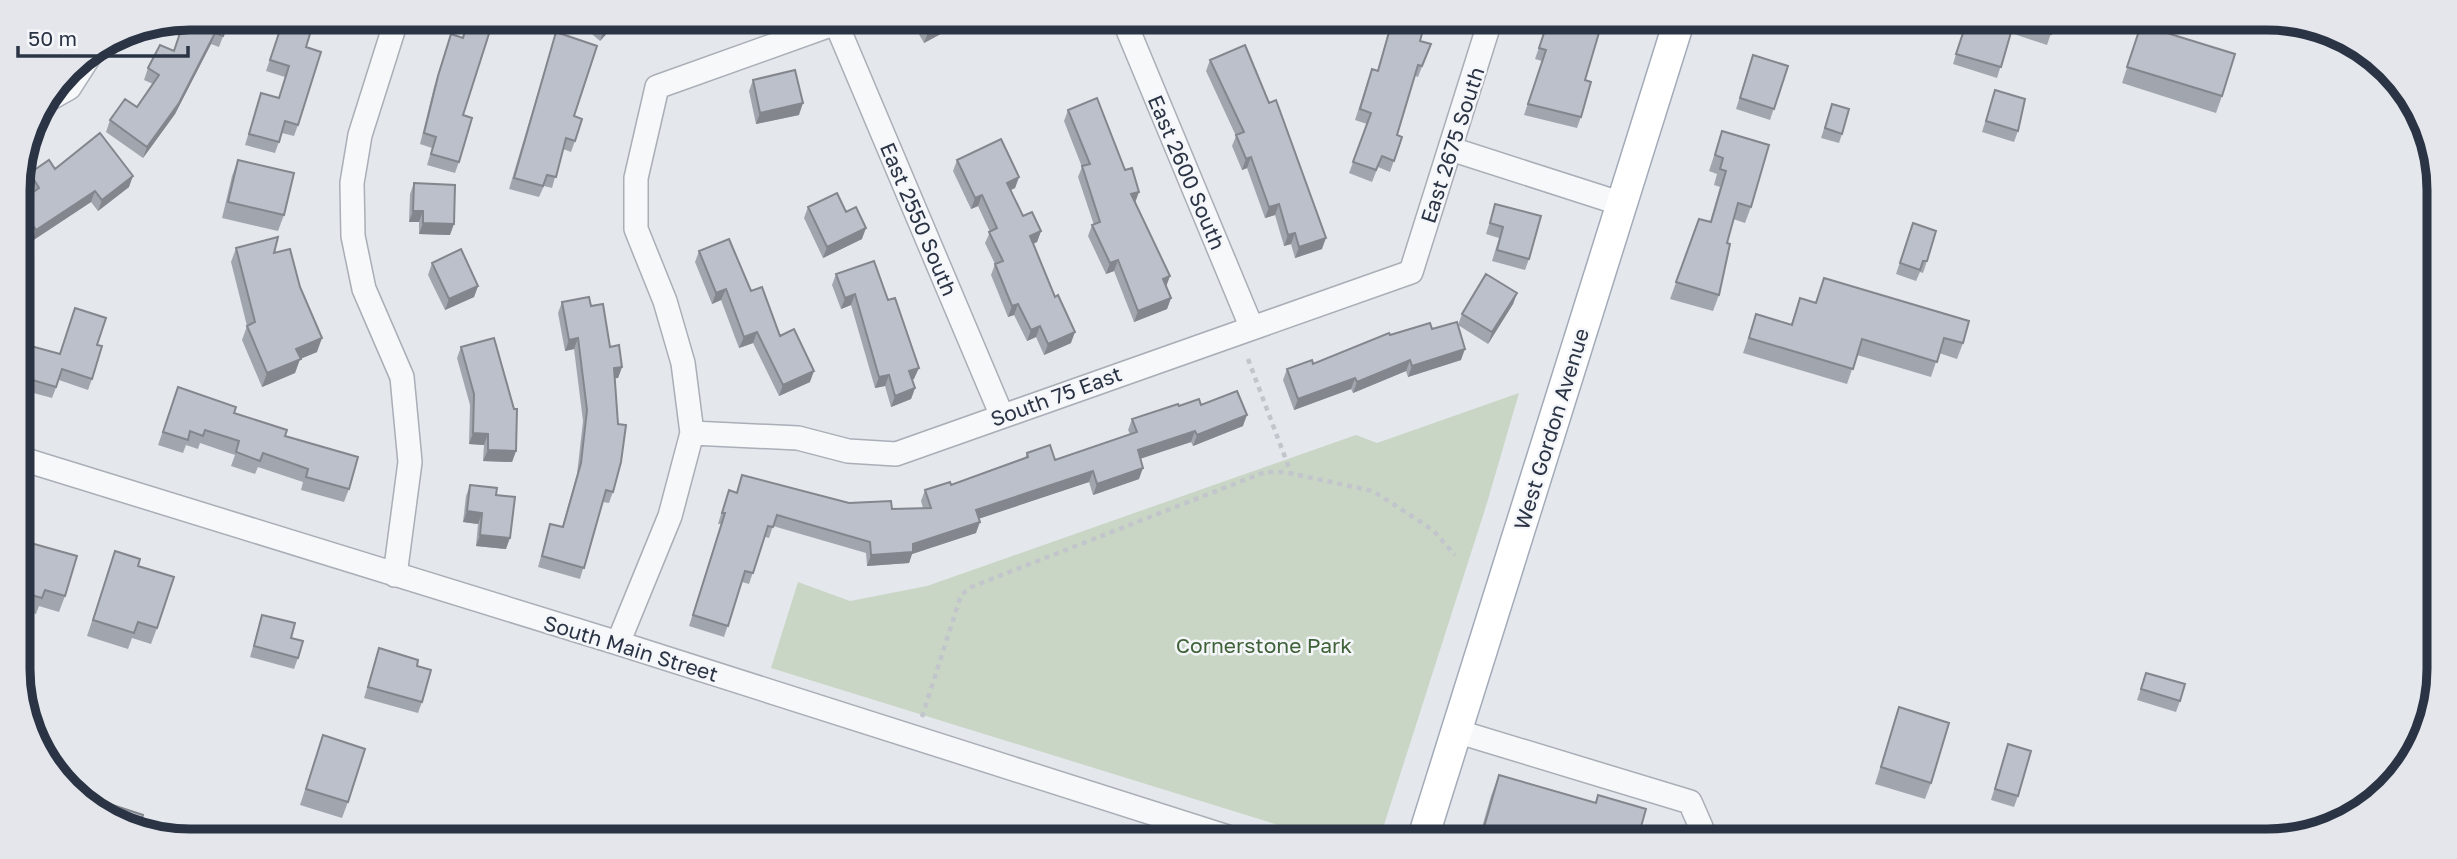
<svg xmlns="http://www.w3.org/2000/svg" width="2457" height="859" font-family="'Golos Text',sans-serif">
  <rect width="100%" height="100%" fill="#e4e7ec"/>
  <path fill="#c9d6c5" d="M1519,393l-32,110 -103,322 -18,16h-36l-559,-173 27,-86 52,19 77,-15 429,-151 21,8z"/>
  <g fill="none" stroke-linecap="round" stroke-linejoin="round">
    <defs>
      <path id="minor" d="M1123,18l128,308
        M44,102l25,-14 25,-39
        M1451,149l171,55
        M692,433l106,5 50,13 48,3 515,-182 80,-254
        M19,458l599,185 622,198
        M395,575l15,-113 -8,-85 -38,-88 -11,-53 -1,-53 8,-48 37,-117
        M618,643l52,-127 22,-83 -9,-70 -18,-62 -29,-72v-51l21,-91 179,-64 166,393
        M1456,731l234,71 11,25 -5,14"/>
      <path id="major" d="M1422,841l258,-823"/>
    </defs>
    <use href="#minor" stroke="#a9aeb7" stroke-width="26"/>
    <use href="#major" stroke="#a3abb8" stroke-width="33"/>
    <path stroke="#c2c5cb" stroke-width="4.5" stroke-dasharray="5 5" stroke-linecap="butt" d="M1248,359l43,114
      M922,717l39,-122 10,-8 294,-115h19l89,19 60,39 22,25"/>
    <use href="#minor" stroke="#f7f8fa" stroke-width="23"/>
    <use href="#major" stroke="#fff" stroke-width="30"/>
  </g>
  <path fill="#a1a5ae" d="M230,18l-11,29 -8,-3 -36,70 -32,44 -37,-26 4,-12 27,-13 16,-23 -9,-4 4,-12 25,-17z
    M284,18l22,29 -8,78 -4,11 -12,-3 -7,20 -30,-8 16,-52 18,5 6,-21 -19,-6z
    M468,18h34l-3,9 -7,-3 -29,91 -4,47 -4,11 -28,-8 5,-17 -12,-4 14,-57 13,-42 15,-7z
    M573,18h48l-21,23z
    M900,18h54l-4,11 -26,14 -7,-12 -7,3z
    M1393,18l27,23 11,3 -13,33 -3,-1 -18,59 5,2 -12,35 -12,-5 -6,15 -23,-9 18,-49 -12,-4 13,-40 9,-9z
    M1549,18l46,6 -10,56 -4,37 -4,11 -53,-13 18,-54 -7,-2z
    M1967,18h89l-9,27 -36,-12 -14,45 -44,-14z
    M2141,25l81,71 -6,17 -94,-30z
    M556,32l18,84 1,25 -4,11 -8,-3 -11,39 -8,-2 -5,11 -30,-8z
    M1753,55l35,11 -18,54 -34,-11z
    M1210,60l112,189 -27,9 -4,-14 -7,2 -9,-31 -10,3 -18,-50 -5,2 -10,-24 4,-10 -30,-65z
    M753,80l46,35 -43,9 -7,-33z
    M1995,90l23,41 -4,11 -32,-10z
    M1068,110l67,92 36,96 -4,11 -33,13 -20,-51 -8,3 -18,-38 4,-11h2l-16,-48 4,-10 -18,-46z
    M1829,113l13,21 -3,9 -18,-5z
    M1722,131l29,76 -6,16 -12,-4 -6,24 -8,52 -6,16 -43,-12 29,-80 11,3 10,-35 -6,-2 3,-11 -8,-3z
    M238,160l46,55 -6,16 -56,-13 10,-42z
    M957,160l62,17 -4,11 -5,2 13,26 18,15 -4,11 -4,2 38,99 -27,12 -8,-18 -9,4 -13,-26 -6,2 -17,-42 4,-11 -10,-21 5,-11 -12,-26 -7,3 -18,-38z
    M55,169l74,18 -31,24 -7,-9 -59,39 -14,-21v-18l13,-9 -5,-9 4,-11z
    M414,183l36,52 -31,-1v-12h-10l1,-28z
    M1495,204l34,55 -4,11 -33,-9 7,-23 -13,-4z
    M808,207l38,5 16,27 -39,19 -19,-40z
    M1909,234l18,27 -4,12 -3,-1 -4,9 -20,-7z
    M236,248l38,5 43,99 -17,7 -5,14 -33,14 -20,-47 5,-14 -16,-64z
    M699,251l52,40 59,91 -31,14 -26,-53 -14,5 -18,-48 -9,4 -17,-42z
    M874,261l40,118 -2,1 3,8 -4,11 -20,8 -6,-21 -10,2 -24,-83 -10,4 -9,-24 4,-11z
    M432,263l46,23 -4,11 -29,13 -17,-35z
    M1824,278l139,65 -6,16 -18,-6 -8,24 -74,-22 -10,29 -104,-31 13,-39 35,10 9,-26 15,5z
    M1517,293l-4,11 -25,40 -30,-19 4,-11z
    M562,302l29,4 19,41 12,20 -4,11h-4l-1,114 -4,11 -6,-1 -23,77 -42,-12 12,-43 12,3 15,-53 6,-53 -9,-72 -9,2 -7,-38z
    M1432,329l29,31 -53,17 -2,-6 -53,22 -2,-4 -57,21 -11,-30 4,-11 26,-5 77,-29z
    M19,345l41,9 37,-9 -5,34 -4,11 -29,-10 -7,18 -33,-9z
    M461,347l55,104 -4,11 -29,-1 1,-16 -15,-1 1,-39 -13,-47z
    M178,387l107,49 64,53 -5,13 -43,-12 2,-8 -45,-15 -3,7 -24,-8 4,-11 -35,-12 -2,6 -12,-4 -3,8 -25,-8z
    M1201,405l42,21 -50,20 -2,-4 -51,17 -1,20 -46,16 -4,-13 -111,37 -2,14 -64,21 -3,9 -42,3 -1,-13 -93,-27 -4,12 -4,-1 -16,47 -7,-2 -18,55 -35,-11 32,-102h-3l7,-23 4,-11 7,3 6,-18 107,28 43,6 31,-1 -2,-7 4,-11 26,-5 74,-27 2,-5 28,7 75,-26 -2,-4 4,-11 47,-13z
    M470,485l26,10 10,54 -30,-3 2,-22 -15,-2 3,-26z
    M20,540l45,56 -6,16 -20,-6 -3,8 -16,-4z
    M115,551l23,15 19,62 -6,16 -19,-6 -4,11 -41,-13z
    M262,615l29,23 7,20 -4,11 -44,-12z
    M379,648l38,18 5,36 -4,11 -54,-15z
    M2146,673l34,28 -4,11 -39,-12z
    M1899,707l32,76 -6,16 -50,-15z
    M323,735l25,67 -6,16 -42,-13z
    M2008,744l10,52 -4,11 -23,-7z
    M1499,775l96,28 3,-8 39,46h-159l13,-45z"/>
  <path fill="#83868d" d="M615,18h6l-21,23 4,-11z
    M954,18l-4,11 -26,14 4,-11z
    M921,20l-4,11 -7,3 4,-11z
    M215,33l-4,11 -36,70 -32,44 4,-11z
    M803,103l-4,12 -43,9 4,-11z
    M1251,157l-4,11 -5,2 4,-11z
    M133,176l-4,11 -31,24 4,-11z
    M1019,177l-4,11 -12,6 4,-11z
    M95,191l-4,11 -59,39 4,-11z
    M1139,192l-4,11 -4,-9z
    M982,195l-4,11 -7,3 4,-11z
    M1279,204l-4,11 -10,3 4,-11z
    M413,211h10l-4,11h-10z
    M423,223l31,1 -4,11 -31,-1z
    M866,228l-4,11 -39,19 4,-11z
    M1041,231l-4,11 -11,5 4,-11z
    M1295,233l-4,11 -7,2 4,-11z
    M1326,238l-4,11 -27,9 4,-11z
    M1118,260l-4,11 -8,3 4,-11z
    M1170,276l-4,11 -3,-8z
    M478,286l-4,11 -29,13 4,-11z
    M726,289l-5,11 -9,4 4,-11z
    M1517,293l-4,11 -25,40 4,-12z
    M855,294l-4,11 -10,4 4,-11z
    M1171,298l-4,11 -33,13 4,-11z
    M1018,304l-4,11 -6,2 4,-11z
    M1040,326l-4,11 -9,4 4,-11z
    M757,332l-4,11 -14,5 5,-11z
    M1075,332l-4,11 -27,12 4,-11z
    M322,338l-5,14 -17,7 -5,14 -33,14 5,-14 29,-24z
    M578,338l-4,11 -9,2 4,-11z
    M1465,349l-4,11 -53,17 4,-11z
    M1410,360l-4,11 -53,22 4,-11z
    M622,367l-4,11 -8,1 4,-11z
    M919,368l-5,11 -9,3 4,-11z
    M814,371l-4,11 -31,14 4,-11z
    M889,375l-4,11 -10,2 4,-11z
    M1355,378l-4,11 -57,21 4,-11z
    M915,388l-4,11 -20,8 4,-11z
    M1247,415l-4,11 -50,20 4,-11z
    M1195,431l-4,11 -58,19 5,-11z
    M473,433l15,1 -4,11 -15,-1z
    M488,450l28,1 -4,11 -29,-1z
    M1143,468l-4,11 -46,16 4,-11z
    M1093,471l-4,11 -117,39 4,-11z
    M467,511l15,2 -4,11 -15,-2z
    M980,522l-4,11 -64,21 -3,9 -42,3 4,-11 42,-11z
    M480,535l30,3 -4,11 -30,-3z"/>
  <path fill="#bbc0ca" stroke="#83868d" stroke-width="2" d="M185,18h45l-7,18 -8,-3 -36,70 -32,44 -37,-27 15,-21 12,8 22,-32 -11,-7 12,-23 14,6z
    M284,18h8l21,6 -7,23 15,5 -23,73 -13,-4 -6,21 -30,-8 12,-41 18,5 10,-32 -19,-6z
    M469,18h25l-31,97 9,3 -13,44 -28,-8 5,-17 -12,-4 14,-57 13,-42 12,4z
    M589,18h26l-11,12z
    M910,18h44l-26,14 -7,-12 -7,3z
    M1393,18l31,8 -4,15 11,3 -9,22 -4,-1 -21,70 5,2 -8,24 -12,-5 -6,14 -23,-8 18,-49 -11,-4 12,-40 6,2z
    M1549,18h48l-2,6 6,2 -16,54 6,2 -10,35 -53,-13 18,-54 -7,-2z
    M1968,18h88l-5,16 -37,-12 -13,45 -45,-13z
    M2141,25l94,29 -13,42 -95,-29z
    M556,32l41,14 -23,70 8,3 -7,22 -9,-3 -10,39 -9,-2 -4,11 -29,-8z
    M1245,45l24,58 7,-3 50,138 -27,9 -4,-14 -7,2 -9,-31 -10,3 -18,-50 -5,2 -10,-24 8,-3 -34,-72z
    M1753,55l35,11 -14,43 -34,-11z
    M795,70l8,33 -43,10 -7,-33z
    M1995,90l30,9 -7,32 -32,-10z
    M1097,98l28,72 7,-2 7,24 -8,2 39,82 -7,3 8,19 -33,13 -20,-51 -8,3 -18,-38 8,-3 -18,-56 8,-2 -22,-54z
    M1832,104l17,5 -7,25 -17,-6z
    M1722,131l47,14 -18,62 -13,-4 -11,40 3,1 -11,51 -43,-13 23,-63 12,3 15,-51 -6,-2 3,-11 -8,-3z
    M100,133l33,43 -31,24 -7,-9 -59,39 -18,-27 21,-15 -9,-15 19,-13 6,9z
    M1001,139l18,38 -12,6 16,33 9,-4 9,19 -11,5 25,61 3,-2 17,37 -27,12 -8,-18 -9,4 -13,-26 -6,2 -17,-42 8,-3 -14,-29 8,-4 -15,-33 -7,3 -18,-38z
    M238,160l56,13 -10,42 -56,-13z
    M414,183l41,2 -1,39 -31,-1v-12h-10z
    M837,193l9,19 10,-5 10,21 -39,19 -19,-40z
    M1495,204l46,12 -12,43 -32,-9 6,-23 -13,-4z
    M1913,223l23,8 -9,30h-4l-3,9 -20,-7z
    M278,237l-4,16 16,-4 10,38 22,51 -26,11 5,10 -34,14 -20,-47 8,-4 -19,-74z
    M729,239l22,52 11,-4 18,49 14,-7 20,42 -31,14 -26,-53 -13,5 -18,-48 -10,4 -17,-42z
    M461,249l17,37 -29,13 -17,-36z
    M874,261l14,39 7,-2 24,70 -10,3 6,17 -20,8 -6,-21 -10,2 -24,-83 -10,4 -9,-24z
    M1486,274l31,19 -25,39 -30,-18z
    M1824,278l145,43 -6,22 -19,-5 -7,24 -75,-23 -9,30 -104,-31 7,-24 36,11 8,-27 16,5z
    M589,297l2,9 12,-2 7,43 9,-2 3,22 -8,1 4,56 8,1 -5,37 -8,30 -7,-2 -22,78 -42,-12 8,-32 13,3 18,-64 6,-53 -9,-72 -9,2 -7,-38z
    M75,308l31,10 -9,27 5,1 -10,33 -30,-10 -6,18 -37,-11 1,-33 40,11z
    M1457,322l8,27 -53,17 -2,-6 -53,22 -2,-4 -57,21 -11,-30 25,-9 1,4 76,-31 1,2 40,-12 2,6z
    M494,338l20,71h3l-1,42 -28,-1v-16l-15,-1 1,-39 -13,-47z
    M178,387l58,20 -2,6 53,17 -2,6 73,21 -9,32 -43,-12 2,-8 -45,-16 -3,8 -24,-9 3,-11 -34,-11 -2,6 -13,-5 -2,9 -25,-8z
    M1237,391l10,24 -50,20 -2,-4 -57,19 5,18 -46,16 -4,-13 -117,39 4,12 -67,22v8l-42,3 -1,-13 -93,-27 -4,12 -5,-1 -15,47 -8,-2 -17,55 -35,-11 32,-102h-3l7,-23 8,3 5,-18 107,28 42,-2 1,8 39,-1 -6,-18 25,-8 1,3 77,-28 -1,-4 23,-8 5,15 82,-28 -5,-13 46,-15 1,2 20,-7 2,6z
    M470,485l27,3 -1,7 19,2 -5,41 -30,-3 2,-22 -15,-2z
    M20,540l57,16 -12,40 -20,-6 -3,8 -22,-6z
    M115,551l25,8 -2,7 36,11 -17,51 -19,-6 -4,11 -41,-13z
    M262,615l33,8 -4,15 12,3 -5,17 -44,-12z
    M379,648l39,12 -1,6 14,4 -9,32 -54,-15z
    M2146,673l39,11 -5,17 -39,-12z
    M1899,707l50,16 -18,60 -50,-16z
    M323,735l42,14 -17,53 -42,-13z
    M2008,744l23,7 -13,45 -23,-7z
    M1499,775l97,28 2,-8 48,14 -9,32h-157z
    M79,794l64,21 -6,18 -2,-1 -56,-37z"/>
  <g text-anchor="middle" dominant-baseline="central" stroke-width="5" stroke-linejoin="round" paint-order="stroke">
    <g font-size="21" fill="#2b3445" stroke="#f4f6f9">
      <text transform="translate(1452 145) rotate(-72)">East 2675 South</text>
      <text transform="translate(1187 172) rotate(67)">East 2600 South</text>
      <text transform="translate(919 219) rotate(67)">East 2550 South</text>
      <text transform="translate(1056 396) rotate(-20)">South 75 East</text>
      <text transform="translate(1551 429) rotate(-73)">West Gordon Avenue</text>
      <text transform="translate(631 648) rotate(17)">South Main Street</text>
    </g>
    <g font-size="21" fill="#3f6138" stroke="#f4f6f9">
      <text x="1264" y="645">Cornerstone Park</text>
    </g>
  </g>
  <path d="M0 0H2457V859H0ZM190 30H2267A160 160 0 0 1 2427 190V669A160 160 0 0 1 2267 829H190A160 160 0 0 1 30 669V190A160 160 0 0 1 190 30Z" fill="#e4e6eb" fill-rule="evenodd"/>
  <path fill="none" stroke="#2b3445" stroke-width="9" d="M190 30H2267A160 160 0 0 1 2427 190V669A160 160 0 0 1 2267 829H190A160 160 0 0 1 30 669V190A160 160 0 0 1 190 30Z"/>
  <path d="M18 46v10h170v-10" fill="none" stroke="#2b3445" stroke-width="3.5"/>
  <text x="28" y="46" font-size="21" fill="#2b3445" stroke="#f4f6f9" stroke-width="5" paint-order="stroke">50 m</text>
</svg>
